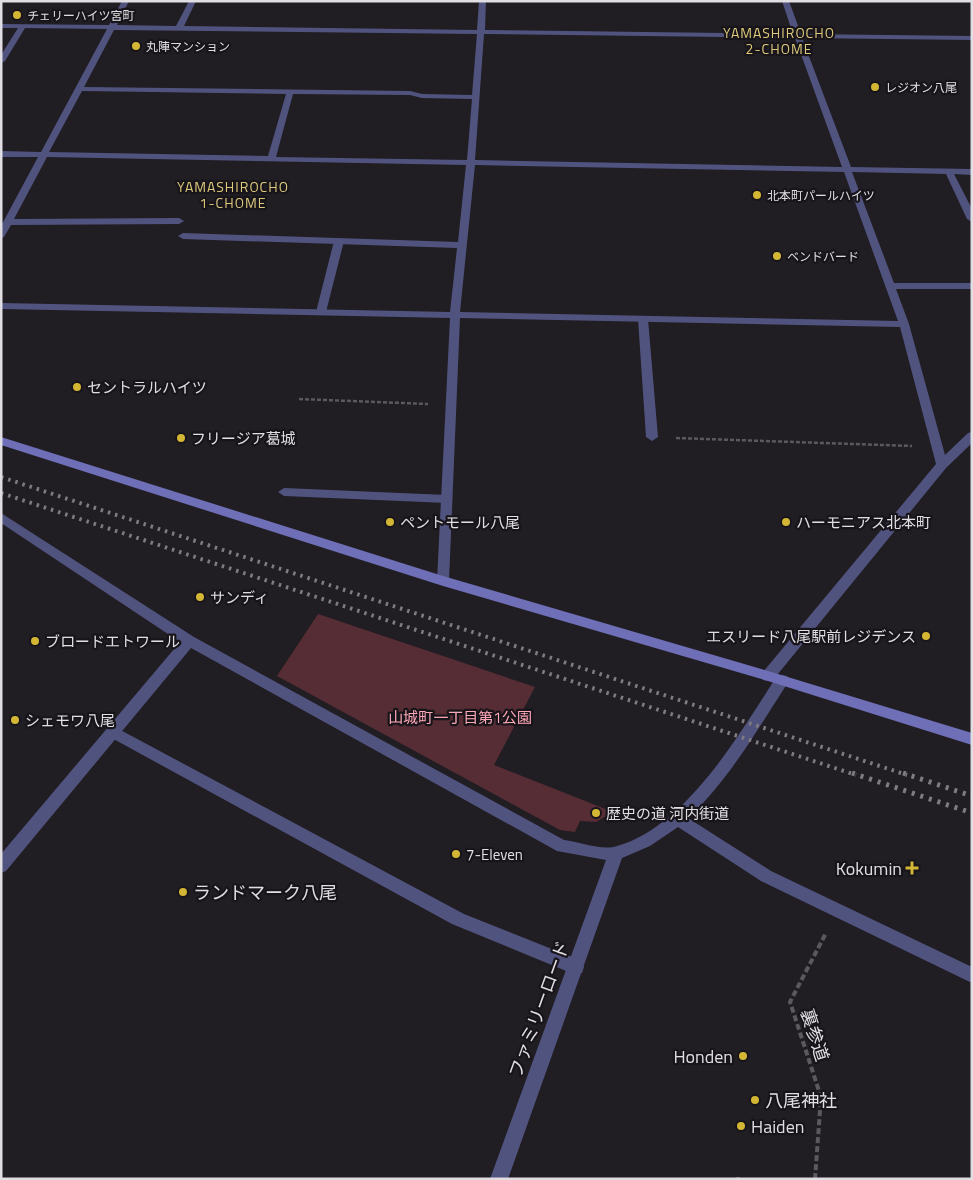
<svg xmlns="http://www.w3.org/2000/svg" width="973" height="1180" font-family="'Titillium Web','Noto Sans JP',sans-serif">
  <rect width="100%" height="100%" fill="#201d23"/>
  <path fill="#572d35" d="M318,614l217,73 -41,78 119,47 -17,10 -16,-1 -5,11 -15,-2 -283,-154z"/>
  <g fill="none" stroke-linecap="round" stroke-linejoin="round">
    <path stroke="#5b585e" stroke-width="2.5" stroke-dasharray="4 2" stroke-linecap="butt" d="M299,399l129,5
      M676,438l236,8"/>
    <path stroke="#5b585e" stroke-width="4" stroke-dasharray="6 3" stroke-linecap="butt" d="M738,1177v2
      M815,1179l6,-82 -31,-95 36,-69"/>
    <path fill="#51537f" fill-rule="evenodd" d="M339,238l5,3 -18,71 -1,2h-8l-1,-2 18,-71z
      M643,316l5,3 10,118 -6,4 -6,-4 -8,-118z
      M284,488l163,7 6,4 -6,4 -163,-7 -6,-4z
      M113,726l351,188 118,47 2,6 -2,6 -6,2 -124,-51 -344,-188 -2,-4 2,-4z"/>
    <path fill="#51537f" fill-rule="evenodd" d="M122,1h7l-12,24 59,1 13,-25h7l-12,25 293,4 2,-29h7l-1,29 308,4 -11,-33h7l12,33 171,2v4l-170,-2 49,129 121,2v6l-18,-1 18,35v13l-5,-3 -21,-45 -94,-2 42,111h78v6h-76l13,35 36,131 23,-22 4,-1v11l-26,25 -173,212 -5,1 -5,-1 -2,-4 2,-4 173,-208 -36,-137 -440,-9 -11,263 -2,3h-8l-2,-3 13,-263 -449,-9v-6l449,9 7,-64 -274,-9 -5,-3 5,-3 275,9 8,-77 -419,-8 -33,62 165,-1 5,3 -5,3 -168,1 -7,12 -3,1v-12l37,-69h-37v-6l40,1 66,-123 -82,-1 -20,33 -4,2v-8l17,-27h-17v-4l108,1zM114,30l363,4 -5,61 -50,-1 -12,-3 -326,-4zM484,34l311,4 47,129 -367,-7zM82,91l204,3 -18,62 -219,-4zM293,94l117,1 12,3 50,1 -5,61 -191,-3zM475,165l369,7 54,149 -438,-9z
      M1,513l193,124 370,203c16,2 38,11 53,6 69,-19 123,-113 160,-170l5,-1 5,1 2,4 -2,4c-30,46 -58,96 -99,134l83,53 201,96v16l-211,-102 -83,-54 -28,19 -28,12 -114,321h-18l116,-319 -49,-9 -366,-203 -185,223 -5,2v-19l179,-212 -179,-119z"/>
    <path fill="#6e6fb6" fill-rule="evenodd" d="M1,437l442,139 325,95 204,62v12l-204,-64 -325,-95 -442,-141z"/>
    <path stroke="#7f7c81" stroke-width="4" stroke-dasharray="2.5 5" stroke-linecap="butt" d="M1,477l906,298
      M1,493l855,282"/>
    <path stroke="#7f7c81" stroke-width="5" stroke-dasharray="3 6" stroke-linecap="butt" d="M852,773l120,40
      M903,773l69,23"/>
  </g>
  <g fill="#d4b635" stroke="#17141a" stroke-width="2">
    <circle cx="17" cy="15" r="5"/>
    <circle cx="136" cy="46" r="5"/>
    <circle cx="875" cy="87" r="5"/>
    <circle cx="757" cy="195" r="5"/>
    <circle cx="777" cy="256" r="5"/>
    <circle cx="77" cy="387" r="5"/>
    <circle cx="181" cy="438" r="5"/>
    <circle cx="390" cy="522" r="5"/>
    <circle cx="786" cy="522" r="5"/>
    <circle cx="200" cy="597" r="5"/>
    <circle cx="926" cy="636" r="5"/>
    <circle cx="35" cy="641" r="5"/>
    <circle cx="15" cy="720" r="5"/>
    <circle cx="596" cy="813" r="5"/>
    <circle cx="456" cy="854" r="5"/>
    <path d="M909.5 860.5h5v5h5v5h-5v5h-5v-5h-5v-5h5z"/>
    <circle cx="183" cy="892" r="5"/>
    <circle cx="743" cy="1056" r="5"/>
    <circle cx="755" cy="1100" r="5"/>
    <circle cx="741" cy="1126" r="5"/>
  </g>
  <g text-anchor="middle" dominant-baseline="central" stroke-width="4.5" stroke-linejoin="round" paint-order="stroke">
    <g font-size="12" fill="#e0dee2" stroke="#17141a" text-anchor="start">
      <text x="27" y="15">チェリーハイツ宮町</text>
      <text x="146" y="46">丸陣マンション</text>
      <text x="885" y="87">レジオン八尾</text>
      <text x="767" y="195">北本町パールハイツ</text>
      <text x="787" y="256">ベンドバード</text>
    </g>
    <g font-size="14" letter-spacing="1" fill="#ddc97c" stroke="#17141a">
      <text x="779" y="32">YAMASHIROCHO<tspan x="779" dy="16">2-CHOME</tspan></text>
      <text x="233" y="186">YAMASHIROCHO<tspan x="233" dy="16">1-CHOME</tspan></text>
    </g>
    <g font-size="15" fill="#e0dee2" stroke="#17141a" text-anchor="start">
      <text x="87" y="387">セントラルハイツ</text>
      <text x="191" y="438">フリージア葛城</text>
      <text x="400" y="522">ペントモール八尾</text>
      <text x="796" y="522">ハーモニアス北本町</text>
      <text x="210" y="597">サンディ</text>
      <text x="916" y="636" text-anchor="end">エスリード八尾駅前レジデンス</text>
      <text x="45" y="641">ブロードエトワール</text>
      <text x="25" y="720">シェモワ八尾</text>
      <text x="606" y="813">歴史の道 河内街道</text>
      <text x="466" y="854">7-Eleven</text>
    </g>
    <g font-size="15" fill="#ffa8b7" stroke="#17141a">
      <text x="460" y="717">山城町一丁目第1公園</text>
    </g>
    <g font-size="18" fill="#e0dee2" stroke="#17141a" text-anchor="start">
      <text x="902" y="868" text-anchor="end">Kokumin</text>
      <text x="193" y="892">ランドマーク八尾</text>
      <text x="733" y="1056" text-anchor="end">Honden</text>
      <text x="765" y="1100">八尾神社</text>
      <text x="751" y="1126">Haiden</text>
    </g>
    <g font-size="18" fill="#e0dee2" stroke="#17141a">
      <text transform="translate(539 1009) rotate(-70)">ファミリーロード</text>
      <text transform="translate(815 1035) rotate(72)">裏参道</text>
    </g>
  </g>
  <rect width="973" height="1180" fill="none" stroke="#e0dee2" stroke-width="5"/>
</svg>
